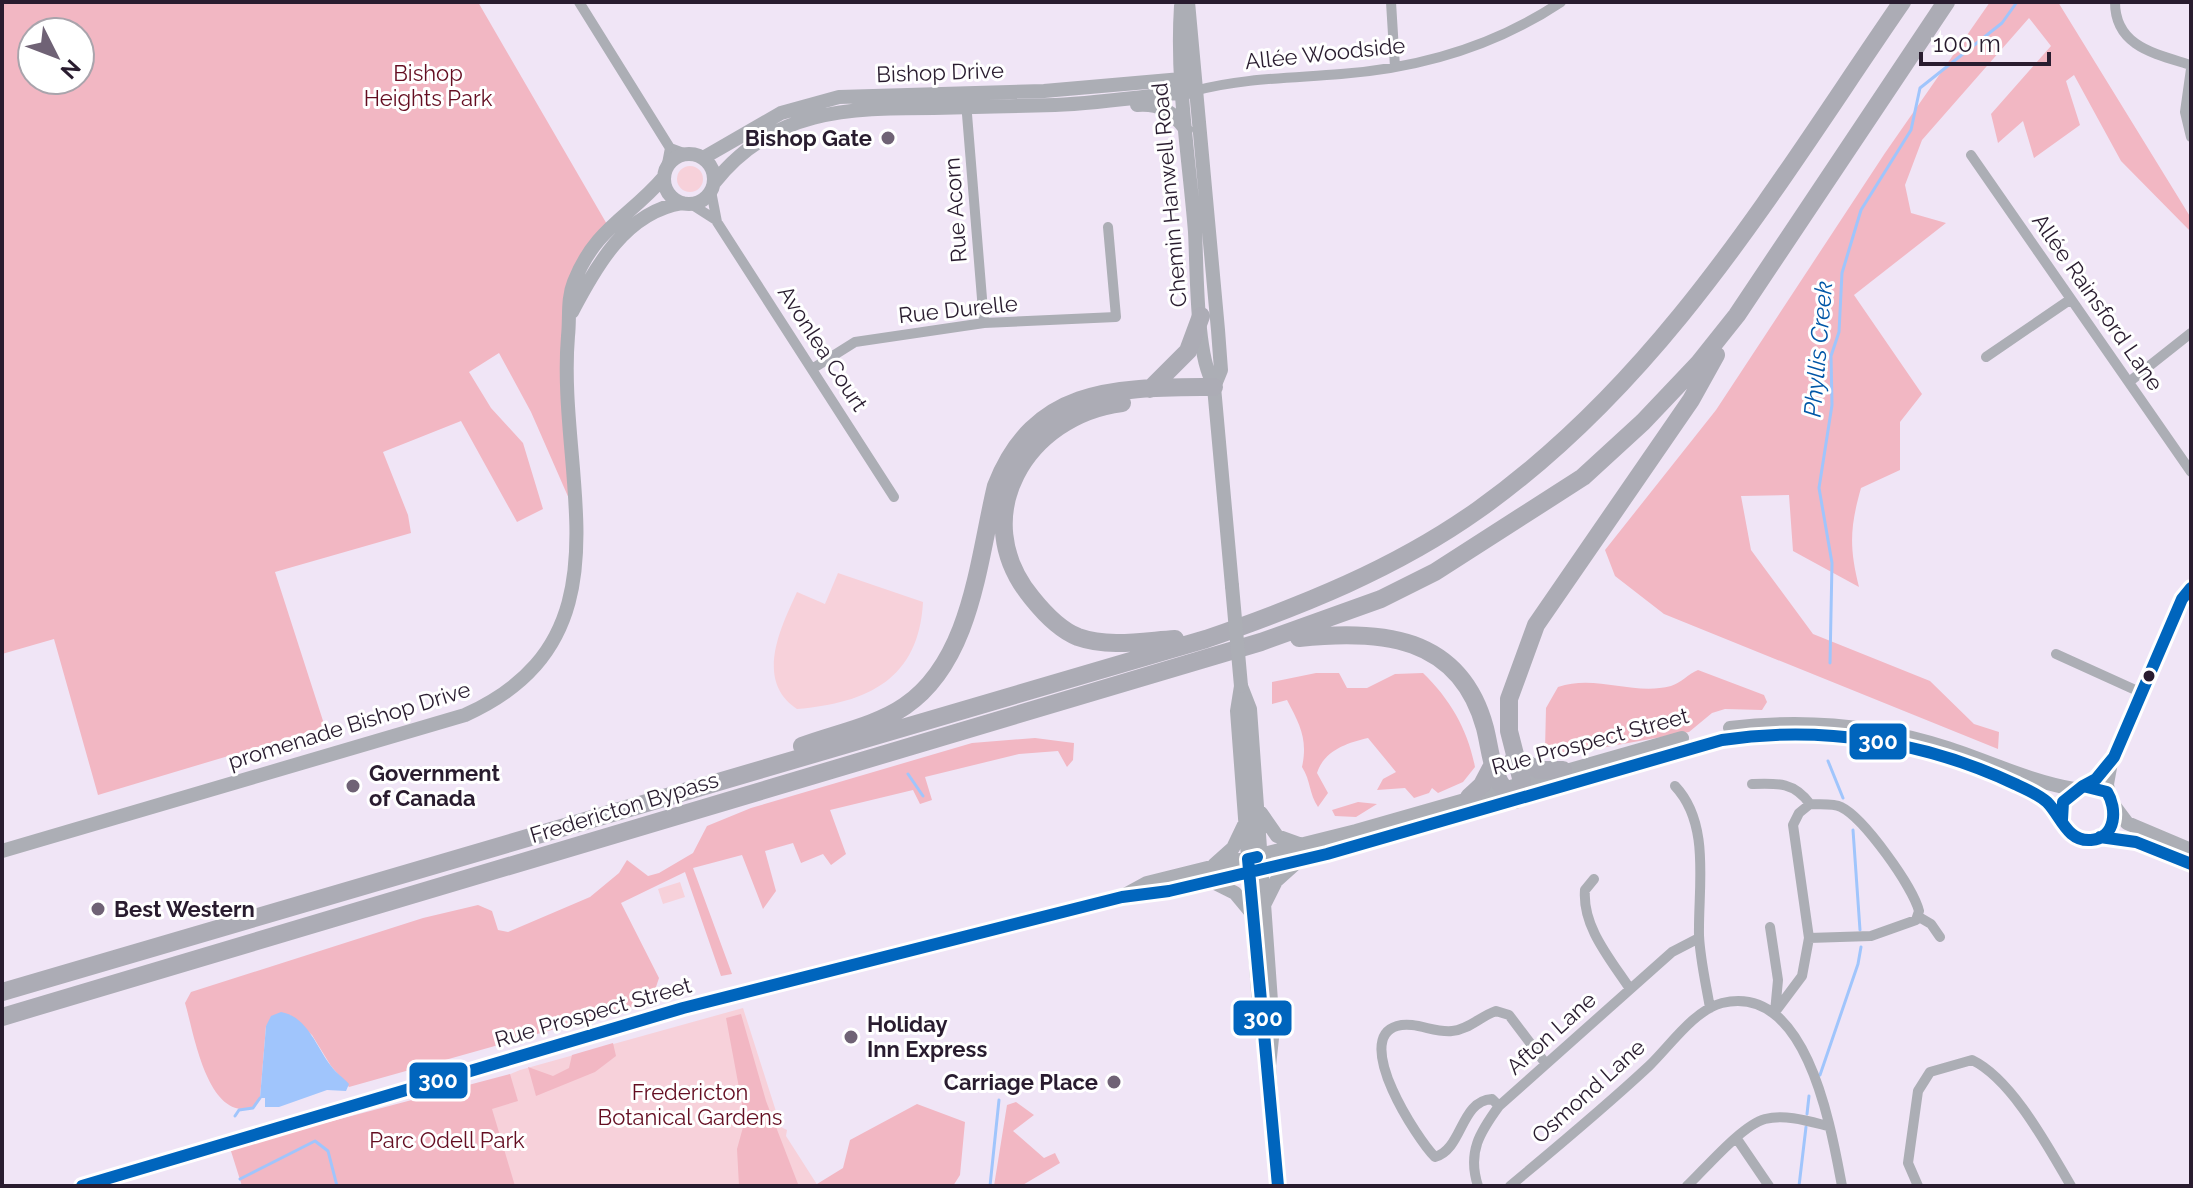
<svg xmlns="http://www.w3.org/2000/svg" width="2193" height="1188" font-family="Raleway,sans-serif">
  <rect width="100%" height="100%" fill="#f0e5f6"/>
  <path fill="#f7d1da" d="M677 179a13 13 0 1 1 26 0a13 13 0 1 1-26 0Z
    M838,573l85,29c-4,77 -55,101 -126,107 -43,-28 -16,-82 0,-117l28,12z
    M680,882l5,15 -22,7 -5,-15z
    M743,1008l38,119 6,3 -1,6 32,50h-576l278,-116z"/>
  <path fill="#f2b7c3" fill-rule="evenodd" d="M2,2h476l130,224 -39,75 8,216 -46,-105 -32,-59 -30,19 22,36 32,35 20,66 -26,13 -56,-101 -78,31 25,63 3,18 -136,39 50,155 -227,68 -44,-156 -52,15zM32,32h48v48h-48z
    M1990,2h68l133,216v14l-70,-71 -47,-86 -8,6 14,44 -46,33 -11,-37 -25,22 -7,-29 60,-68 -22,-28 -107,122 -17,45 6,28 35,10 -92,72 68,99 -22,28v48l-39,18c-11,39 -12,59 -2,99l-66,-36 -4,-56 -48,1 10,54 62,84 117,47 44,43 25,8 -1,17 -334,-135 -49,-38 -10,-26 111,-140 169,-257z
    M1698,670l66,25 3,7 -5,8 -37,-1 -13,4 -23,19 -138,25 -6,-7 1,-42 12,-21c38,-13 75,9 113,-1 10,-3 17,-12 27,-16z
    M1316,673h23l8,15h20l28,-14 28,-1c27,26 45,57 52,94l-12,15 -25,11 -6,-5 -3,5 -15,5 -9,-10 -28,2 6,-11 13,-7 -28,-34c-22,5 -44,13 -51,35l11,20 -10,14c-9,-13 -7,-26 -16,-40 6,-28 -2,-42 -15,-67l-15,4v-22z
    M1035,738l39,5 -1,17 -6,7 -9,-16 -39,3 -94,23 7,23 -12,4 -7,-14 -83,20 16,44 -15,11 -8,-11 -22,9 -8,-20 -28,8 11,40 -13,18 -21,-54 -49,13 39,106 -11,2 -36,-104 -64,31 38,75 -8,24 -302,85 -18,-21 -19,-31 -22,-20 -24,11 -6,72 -7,10c-46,13 -59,-75 -68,-105l6,-11 232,-74 55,-13 14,6 6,19 10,2 82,-35 29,-24 8,-13 21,16 11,-3 34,-20 14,-27 44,-18 221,-65z
    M1358,802l19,2 -21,13 -21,-1 -3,-6z
    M741,1014l25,87 32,83h19l26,-16 7,-28 67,-36 48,18 -5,53 -7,11h-214l-2,-37 8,-29 -19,-102z
    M613,1043l3,13 -21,16 -59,24 -8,-29 25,9 16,-8 3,-13z
    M510,1074l8,27 -26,8 23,77h-273l-12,-38z
    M1016,1102l18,13 -21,16 31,27 11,-5 5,10 -39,23h-27l13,-81z"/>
  <path fill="#a0c5fc" d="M281,1012c26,4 36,36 50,54 5,7 13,12 18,18l-3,7 -19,-1 -48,17h-14v-9h-5l6,-72 5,-10z"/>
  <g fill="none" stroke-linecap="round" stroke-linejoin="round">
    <path stroke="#a0c5fc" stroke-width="3" d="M1830,663l2,-100 -13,-75 13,-83 -1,-49 8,-24 3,-59 19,-63 50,-80 9,-42 82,-65 15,-21
      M1828,761l15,37
      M908,774l15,22
      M1853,830l7,100
      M1820,1075l38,-111 3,-17
      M1807,1114l2,-18
      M235,1116l4,-6 14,-2 7,-10
      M240,1179l75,-38 13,10 9,35
      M990,1186l9,-86
      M1799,1186l7,-59"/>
    <path stroke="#acaeb5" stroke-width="10" d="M579,2l91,146 16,6
      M1391,2l4,65
      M2115,2c0,45 41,52 76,63
      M2191,69l-6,43 6,25
      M1194,91c48,-13 98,-13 147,-17 79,-6 154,-28 220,-72
      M966,102l18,221
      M1971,155l220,317
      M666,169l4,-21
      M711,191l6,31 177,275
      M691,204l25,16
      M1986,357l85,-58
      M812,369l43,-27 129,-19 132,-6 -8,-90
      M2129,382l62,-49
      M2056,654l86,39
      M1752,784c26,-1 42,-2 58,20
      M1675,786c36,38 23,101 24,149 1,24 7,49 11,73
      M2083,786l13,-7 15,-17
      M2111,796l-2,-12 5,-27 68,-158 9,-11
      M1810,804c9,1 23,-1 31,3 23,11 72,80 78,104l-3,9 -45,16 -62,2 -16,-113 6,-12z
      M1594,879l-9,11c-3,37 26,70 45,99
      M1919,917l12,7 9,13
      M1770,927l8,53 -3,32
      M1775,1012l27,-36 7,-38
      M1499,1106l-7,-7c-32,2 -29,50 -57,58 -18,-18 -83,-118 -38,-131 18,-5 37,7 55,5 16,-1 29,-15 44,-20l13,4 37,49
      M1737,1139l32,47
      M1478,1186c-11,-34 2,-54 21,-80l173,-154 27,-14
      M1510,1186c47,-39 94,-78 139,-120 20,-19 45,-56 73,-63 85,-21 109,125 120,183
      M1687,1186c18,-17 55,-61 78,-67 20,-5 43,2 63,7
      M1918,1186l-10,-23 10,-72 12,-19 42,-12c40,19 76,87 99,126"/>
    <path stroke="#acaeb5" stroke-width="14" d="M1188,2l30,328 3,40 -7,17 18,199
      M1181,6c-5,76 8,151 14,226 2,35 1,124 18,150
      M1137,105c23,-2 36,7 49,25
      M664 179a25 25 0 1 1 50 0a25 25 0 1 1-50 0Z
      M703,158l78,-45 58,-16 205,-6 149,-13
      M714,183c58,-74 134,-75 220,-75 40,-1 81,-2 121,-3 47,-2 93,-9 139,-14
      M572,312c24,-46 54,-100 110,-109
      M1241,686l9,23 23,320 -4,37 9,120
      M1241,686l-4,25 24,321 6,23
      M1730,728c74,-9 146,-3 217,20 43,14 82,33 127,41
      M2115,807l12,16 64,27
      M1261,813l16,23 25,9
      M2100,837l36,5 55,22
      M2,851l463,-136c171,-77 91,-237 103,-379 2,-18 -1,-37 6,-54 21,-54 56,-65 90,-105
      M1214,865l19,-17 11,-23
      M1211,881l24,12 15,18
      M1125,895l22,-12 209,-52 326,-93
      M1265,903l11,-22 20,-18
      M82,1186l601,-178 439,-111c42,-1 82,-15 124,-24 108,-24 215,-56 321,-88 84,-26 162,-58 253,-51 74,6 154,26 220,63 17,10 22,37 41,42 30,8 42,-27 26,-47l-24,-6 -20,16 -1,18"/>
    <path stroke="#acacb5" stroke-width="18" d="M1150,389l38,-38 13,-35
      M1122,403c-96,12 -157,114 -90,195 12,15 28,32 46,39 31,11 66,4 97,2
      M1299,638c81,-9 161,-3 186,90 7,28 6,53 30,72l7,-18 -13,-51v-32l27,-74 155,-225 25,-45
      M802,746c32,-12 74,-20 103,-40 67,-46 73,-146 91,-220 40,-102 123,-98 218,-99
      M1514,758l25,12h24
      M1469,797l13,-12 11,-21
      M2,992l1204,-353c95,-33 189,-70 272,-129 186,-132 297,-324 424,-508
      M2,1017l1259,-375 120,-43 54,-27 148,-95 60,-55 55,-58 39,-49 209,-313"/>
    <path stroke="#acaeb5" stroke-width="14" d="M1232,586l9,100"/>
    <defs>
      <path id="bus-1" d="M2083,786l13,-7 18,-22 68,-158 9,-11
        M2100,837l36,5 55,22
        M1257,857l-9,2 30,327
        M82,1186l601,-178 439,-111 47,-6 158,-37 395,-114c99,-15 202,1 293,44 11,5 23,10 32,18 14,14 20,40 44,38 26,-2 26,-32 16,-48l-24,-6 -20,16 -1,18"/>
    </defs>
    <use href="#bus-1" stroke="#fff" stroke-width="18"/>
    <use href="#bus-1" stroke="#0065bd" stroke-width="12"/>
  </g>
  <g fill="#6f6275" stroke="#fff" stroke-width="3">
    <circle cx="888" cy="138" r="8"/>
    <circle cx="353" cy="786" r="8"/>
    <circle cx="98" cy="909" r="8"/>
    <circle cx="851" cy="1037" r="8"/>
    <circle cx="1114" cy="1082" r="8"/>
  </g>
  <circle fill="#291c2f" stroke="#fff" stroke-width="3" cx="2149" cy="676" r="7"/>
  <g text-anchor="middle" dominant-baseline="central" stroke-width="6" stroke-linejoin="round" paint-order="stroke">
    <g font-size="22" fill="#291c2f" stroke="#fff">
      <text transform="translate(1325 53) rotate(-6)">Allée Woodside</text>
      <text transform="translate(940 72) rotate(-2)">Bishop Drive</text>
      <text transform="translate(1169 195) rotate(-95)">Chemin Hanwell Road</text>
      <text transform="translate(955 210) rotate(-94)">Rue Acorn</text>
      <text transform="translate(2098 302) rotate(55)">Allée Rainsford Lane</text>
      <text transform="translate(958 309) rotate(-6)">Rue Durelle</text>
      <text transform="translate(823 348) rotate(57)">Avonlea Court</text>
      <text transform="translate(349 725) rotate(-17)">promenade Bishop Drive</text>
      <text transform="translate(1590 741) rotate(-15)">Rue Prospect Street</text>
      <text transform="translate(624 807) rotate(-17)">Fredericton Bypass</text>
      <text transform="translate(593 1012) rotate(-16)">Rue Prospect Street</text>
      <text transform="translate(1551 1033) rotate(-42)">Afton Lane</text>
      <text transform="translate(1588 1091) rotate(-42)">Osmond Lane</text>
    </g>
    <g font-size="22" fill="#640d21" stroke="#fff">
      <text x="428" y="73">Bishop<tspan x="428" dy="25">Heights Park</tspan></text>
      <text x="690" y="1092">Fredericton<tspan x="690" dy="25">Botanical Gardens</tspan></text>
      <text x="447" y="1140">Parc Odell Park</text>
    </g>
    <g font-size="22" font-weight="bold" fill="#291c2f" stroke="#fff" text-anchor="start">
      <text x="872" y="138" text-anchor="end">Bishop Gate</text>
      <text x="369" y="773">Government<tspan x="369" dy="25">of Canada</tspan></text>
      <text x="114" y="909">Best Western</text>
      <text x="867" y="1024">Holiday<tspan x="867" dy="25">Inn Express</tspan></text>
      <text x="1098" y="1082" text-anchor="end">Carriage Place</text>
    </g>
    <g font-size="24" font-style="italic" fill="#0056a7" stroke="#fff">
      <text transform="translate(1818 349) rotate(-85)">Phyllis Creek</text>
    </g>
  </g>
  <g stroke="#fff" stroke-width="3">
    <rect x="1848" y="722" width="60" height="39" rx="8" fill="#0065bd"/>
    <rect x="1232" y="999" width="61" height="38" rx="8" fill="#0065bd"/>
    <rect x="408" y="1061" width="61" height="39" rx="8" fill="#0065bd"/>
  </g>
  <g font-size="22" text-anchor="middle" font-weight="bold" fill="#fff">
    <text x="1878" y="749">300</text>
    <text x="1263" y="1026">300</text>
    <text x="438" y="1088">300</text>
  </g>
  <rect width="2193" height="1188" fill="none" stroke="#291c2f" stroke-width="8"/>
  <g transform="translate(56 56) rotate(132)"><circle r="38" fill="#ffffff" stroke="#a9a4ac" stroke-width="2"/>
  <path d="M0-6L14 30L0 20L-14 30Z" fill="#6f6275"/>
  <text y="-12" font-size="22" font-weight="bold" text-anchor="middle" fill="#291c2f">N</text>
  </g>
  <path d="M1921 52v12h128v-12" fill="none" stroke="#291c2f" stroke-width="4"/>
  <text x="1933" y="52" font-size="24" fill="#291c2f" stroke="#ffffff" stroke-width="6" paint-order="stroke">100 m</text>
</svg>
